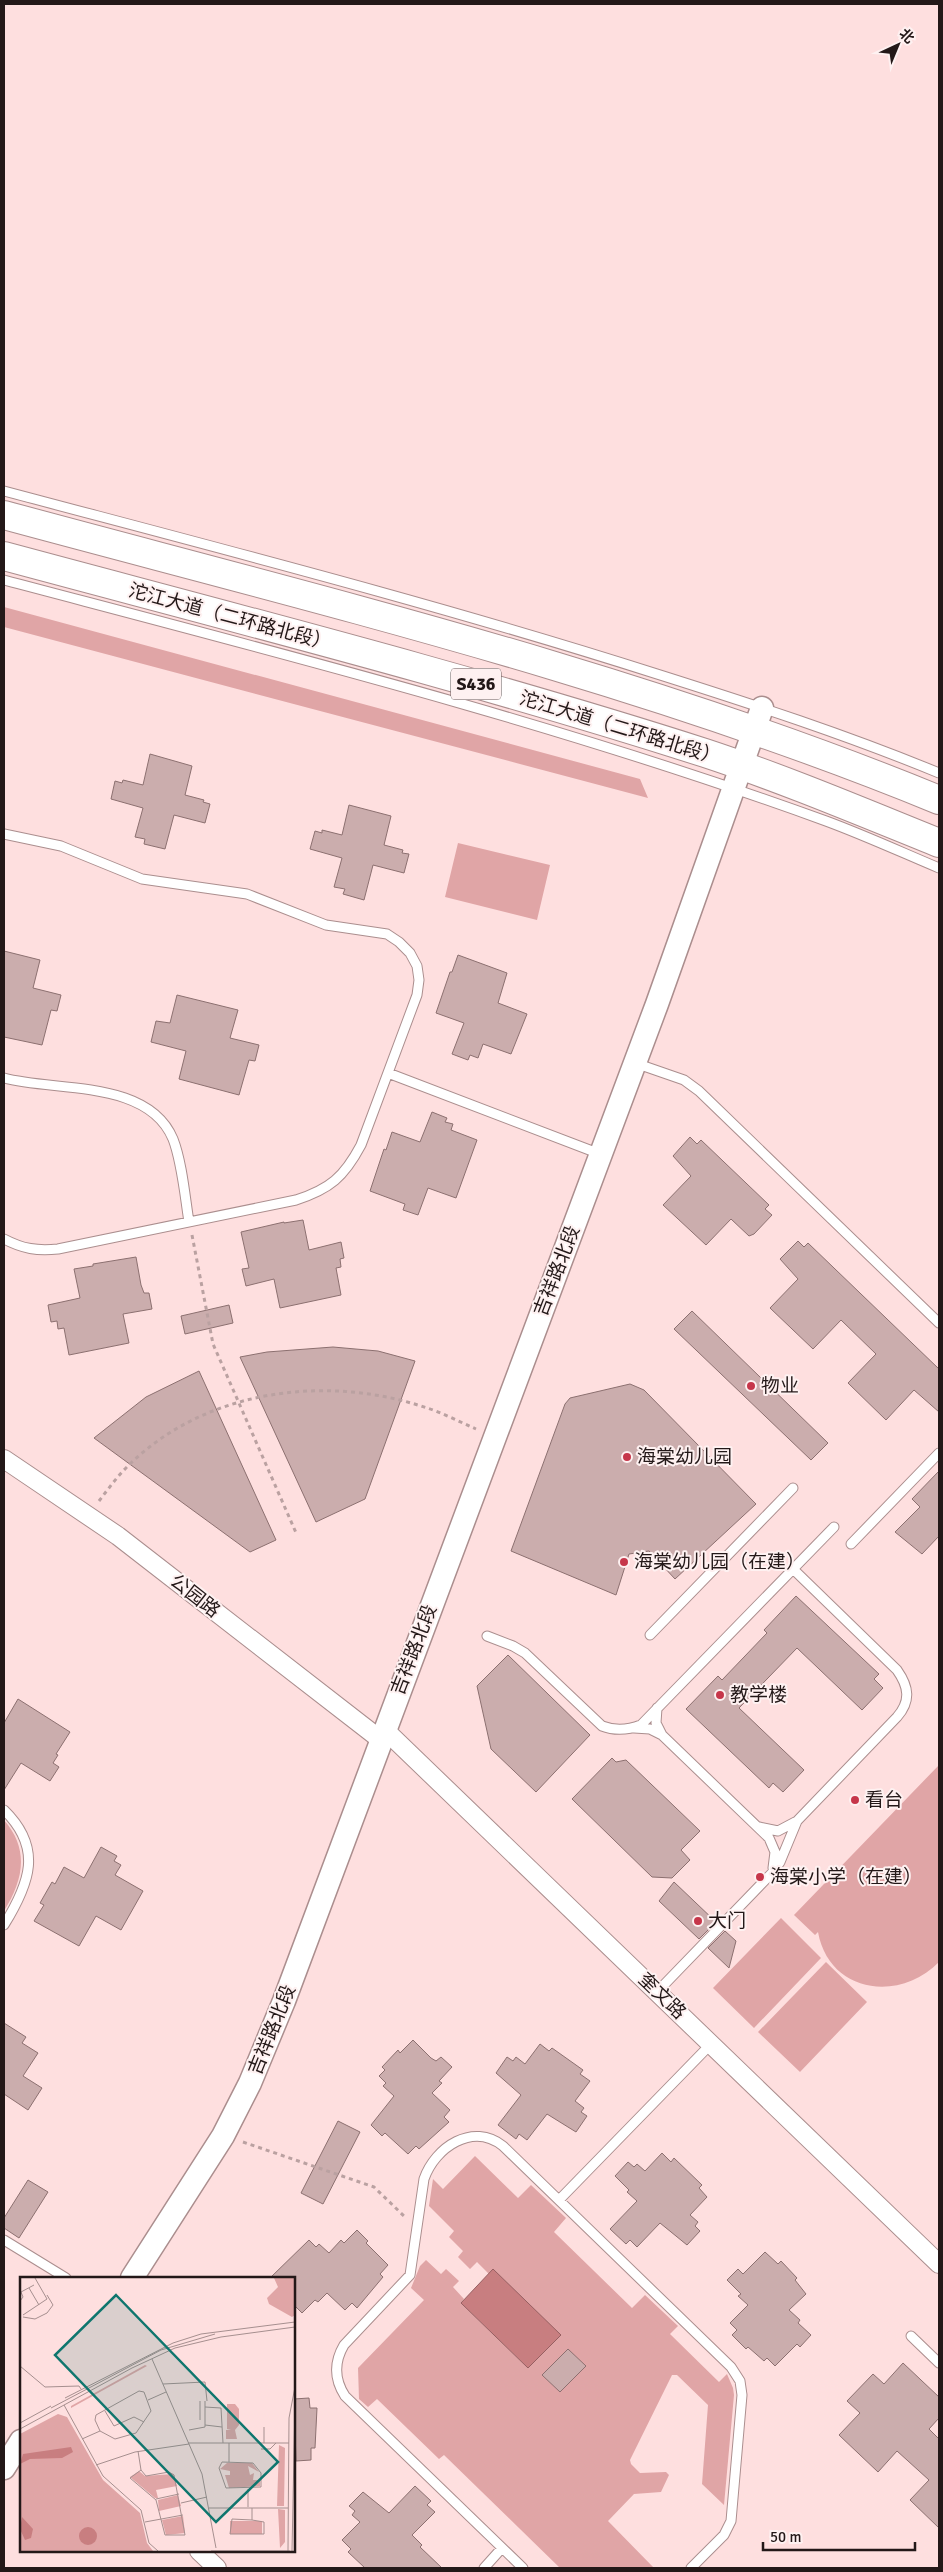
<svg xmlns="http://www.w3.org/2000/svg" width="943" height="2572" font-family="Signika,'Noto Sans SC',sans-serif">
  <rect width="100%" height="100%" fill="#fedfdf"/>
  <path fill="#e0a5a6" d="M4,607l636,172 8,19 -644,-171z
    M458,843l92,22 -13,55 -92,-23z
    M939,1765v197c-40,41 -110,31 -121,-30l-3,3 -21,-20z
    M4,1820c26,30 19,60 0,91z
    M781,1918l40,40 -67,70 -41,-40z
    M826,1962l41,40 -67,70 -42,-40z
    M475,2156l43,42 13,-13 35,33 -12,14 78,76 13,-13 33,31 -8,8 49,48 8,-8 6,14 1,7 -10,110 -22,-21 6,-79 -31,-30h-5l-42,85 1,4 9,9 26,-1 3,3 -8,17 -27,2 -26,27 46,47h-94l-116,-113 -5,4 -62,-60 -9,8 -9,-8 -1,-31 66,-68 -13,-12 9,-22 6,-6 15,14 5,-5 13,12 -6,6 11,12 -3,4 67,65 32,-33 -67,-65 -4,4 -12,-12 -7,7 -12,-12 5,-6 -14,-14 5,-6 -25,-25 4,-27 10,10z"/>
  <path fill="#c87e80" stroke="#965f61" d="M493,2269l68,66 -33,33 -67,-65z"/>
  <path fill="#cbadad" stroke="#8c7070" d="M150,754l42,12 -7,29 19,5 -1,2 7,2 -5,19 -31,-8 -9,34 -21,-5 1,-5 -10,-2 8,-29 -32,-9 4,-18 7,2 1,-3 20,5z
    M349,805l42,11 -7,29 19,5 -1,3 7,1 -5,19 -31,-8 -9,35 -21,-6 2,-5 -11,-2 8,-29 -32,-9 5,-18 7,2v-3l20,5z
    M4,951l36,9 -7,28 28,7 -4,16 -6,-1 -9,35 -38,-8z
    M458,955l49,18 -9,30 29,11 -16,40 -28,-10 -5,14 -8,-3 -2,5 -16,-6 12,-31 -28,-10 14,-41h2z
    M177,995l61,15 -8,28 29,7 -4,16 -6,-1 -10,35 -60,-16 7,-28 -35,-9 5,-21 14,2z
    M432,1112l15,6 -2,4 8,2 -2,6 26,10 -21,58 -28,-10 -10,27 -15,-5 2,-6 -35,-13 14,-42 2,1 6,-18 28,10z
    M690,1137l7,7 4,-4 68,65 -4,4 7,6 -18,19 -5,2 -18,-17 -25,26 -43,-40 28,-29 -18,-20z
    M303,1220l6,30 32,-8 3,16 -4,1 1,8 -5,1 5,27 -61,13 -6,-29 -28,7 -4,-17 7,-1 -8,-36 43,-10v1z
    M798,1241l6,6 4,-4 131,126v43l-25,-22 -28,30 -38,-37 28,-29 -35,-34 -28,29 -43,-41 28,-29 -18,-20z
    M136,1257l5,28 3,8h5l3,16 -29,5 6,29 -60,12 -5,-27 -6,1 -1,-8 -6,1 -3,-17 32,-7 -6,-29 19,-3v-2z
    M229,1305l4,18 -48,11 -4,-18z
    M692,1311l136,132 -17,17 -137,-131z
    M333,1347l45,4 37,10 -50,138 -49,23 -76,-165 27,-5z
    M199,1371l77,169 -26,12 -156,-114 52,-41z
    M630,1384l14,6 112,114 -81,75 -26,-28 -20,3 -13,41 -105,-44 54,-147 5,-6z
    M939,1471v65l-17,18 -27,-22 25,-25 -8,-8z
    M796,1596l83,78 -5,5 9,9 -21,22 -65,-62 -58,60 65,62 -21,22 -10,-9 -4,5 -83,-79 32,-33 4,4 45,-47 -3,-3z
    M508,1655l82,80 -54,57 -45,-43 -14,-63z
    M18,1699l52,33 -14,22 2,1 -5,8 6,4 -9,14 -29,-18 -17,27v-67z
    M612,1758l4,4 10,-2 74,71 -19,19 9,10 -18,18 -20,-1 -80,-78z
    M101,1847l16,9 -3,5 7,4 -6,10 28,16 -22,39 -25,-14 -17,30 -45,-25 10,-16 -4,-2 12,-21 3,2 9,-17 20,11z
    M674,1882l42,40 -17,17 -40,-38z
    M725,1931l11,10 -7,27 -21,-20z
    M4,2023l22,14 -4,6 16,10 -15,23 19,12 -14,22 -24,-16z
    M413,2040l18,18 5,3 5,-4 11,10 -13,14 3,2 -10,10 18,17 -6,7 5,5 -30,27 -3,-3 -8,8 -23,-21 -3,3 -11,-11 23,-29 -11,-10 3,-3 -7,-7 6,-6 -3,-3 16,-17 2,3z
    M540,2044l9,7 3,-3 31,22 -3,4 10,7 -15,20 9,7 -3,4 6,4 -11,16 -29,-18 -20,26 -8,-6 -3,5 -18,-14 23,-30 -25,-22 11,-16 6,4 3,-4 9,7z
    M338,2121l22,11 -37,72 -22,-11z
    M662,2153l9,9 3,-4 28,27 -3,3 8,9 -17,18 8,7 -3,4 5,5 -13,14 -27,-22 -23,24 -7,-7 -4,4 -16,-15 27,-28 -10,-9 2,-2 -14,-14 13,-14 6,5 3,-3 8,7z
    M28,2180l20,12 -29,46 -15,-10v-10z
    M357,2230l11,11 -2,2 22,22 -8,9 3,3 -26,31 -5,-5 -7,7 -18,-17 -9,9 -3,-2 -13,13 -8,-8v-27h-24l39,-38 7,7 3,-3 10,9 12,-13 3,3z
    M765,2252l13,12 3,-3 16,17 -2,2 11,14 -17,16 11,10 -2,3 13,12 -11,12 -3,-3 -22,22 -8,-8 -3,3 -16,-14 -2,2 -14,-14 5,-5 -7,-7 18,-18 -10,-9 3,-2 -14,-14 11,-11 5,5z
    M568,2349l18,17 -26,26 -18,-17z
    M903,2363l36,34v21l-10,11 10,10v89l-29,-28 19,-20 -32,-29 -19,21 -39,-37 21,-22 -13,-12 26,-27 11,10z
    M309,2398l1,10h7l-2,40h-4v12l-15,1 -2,-62z
    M415,2486l16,15 -4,4 8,7 -23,23 10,10 -2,2 22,21h-77l-17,-16 3,-3 -9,-9 18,-18 -8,-7 3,-4 -6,-5 14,-14 26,21z"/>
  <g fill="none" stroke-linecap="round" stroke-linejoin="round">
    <defs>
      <path id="service" d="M4,491c218,58 437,114 653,183 95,30 190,61 282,99
        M4,580c276,73 553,143 822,241 38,14 75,31 113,47
        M4,834l57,12 81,33 105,15 79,31 61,9 12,8 11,11 7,13 2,14 -2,15 -56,150c-17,32 -31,44 -65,55l-238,49c-21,2 -35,0 -54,-10
        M635,1063l49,17 15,11 240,232
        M388,1073l212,81
        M4,1078c52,14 144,1 169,61 9,23 12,58 16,83
        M851,1544l88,-91
        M650,1635l143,-147
        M487,1636l26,10 12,7 77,73c13,5 26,4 39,-1l193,-198
        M657,1708l-1,15 6,12 107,103 6,14 -2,16
        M634,1728l16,1 12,6
        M4,1810c39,38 26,73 0,115
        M759,1827l19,4 17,-9
        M657,1992l115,-119 8,-11 17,-41 100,-104c14,-16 12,-30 0,-47l-104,-101
        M559,2200l152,-156
        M4,2240l62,38
        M911,2336l28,27
        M484,2568l18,-20
        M523,2568l-178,-172c-11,-17 -11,-34 -1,-51l66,-70 14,-96c11,-32 49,-57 79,-33l228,221 9,14 2,14 -11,126 -7,14 -33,33"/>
      <path id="minor" d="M4,1459l114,77 263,204
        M384,1729l555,535
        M199,2551l18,17"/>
      <path id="tertiary" d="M132,2278l91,-142 27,-53 34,-82 373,-997 105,-296
        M4,2468l17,-27"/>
      <path id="trunk" d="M4,515c314,85 633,161 935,285
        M4,556c234,63 470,123 701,197 79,26 157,59 234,90"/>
    </defs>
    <use href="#service" stroke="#ab8e8e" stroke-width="11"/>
    <use href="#minor" stroke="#ab8e8e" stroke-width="20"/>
    <use href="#tertiary" stroke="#ab8e8e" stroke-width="25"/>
    <use href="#trunk" stroke="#ab8e8e" stroke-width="30"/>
    <path stroke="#baa1a1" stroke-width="3" stroke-dasharray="4 4" stroke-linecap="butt" d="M192,1235l21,109 84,191
      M99,1501c10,-13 20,-27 32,-38 77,-74 197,-89 296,-55 16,5 33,14 49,21
      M243,2142l131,45 31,30"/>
    <use href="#service" stroke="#fff" stroke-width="9"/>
    <use href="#minor" stroke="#fff" stroke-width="18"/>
    <use href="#tertiary" stroke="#fff" stroke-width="22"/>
    <use href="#trunk" stroke="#fff" stroke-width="28"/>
  </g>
  <g fill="#c6364a" stroke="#fef1f1" stroke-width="2">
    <circle cx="751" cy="1386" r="5"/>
    <circle cx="627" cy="1457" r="5"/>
    <circle cx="624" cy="1562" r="5"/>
    <circle cx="720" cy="1695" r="5"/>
    <circle cx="855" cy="1800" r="5"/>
    <circle cx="760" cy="1877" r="5"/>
    <circle cx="698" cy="1921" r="5"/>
  </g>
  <g text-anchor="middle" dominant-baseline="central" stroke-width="4" stroke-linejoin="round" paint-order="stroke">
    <rect fill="#fef1f1" stroke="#655959" stroke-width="1" x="451" y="668.5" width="50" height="31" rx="4"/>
    <g font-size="18" font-weight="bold" fill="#231818">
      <text x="476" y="684">S436</text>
    </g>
    <g font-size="19" fill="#231818" stroke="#fef1f1">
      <text transform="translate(230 617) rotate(15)">沱江大道（二环路北段）</text>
      <text transform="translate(620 728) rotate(17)">沱江大道（二环路北段）</text>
      <text transform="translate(557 1271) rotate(-69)">吉祥路北段</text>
      <text transform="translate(195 1596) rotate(38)">公园路</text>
      <text transform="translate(414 1650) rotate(-69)">吉祥路北段</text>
      <text transform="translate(662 1996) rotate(44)">奎文路</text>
      <text transform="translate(272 2030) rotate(-68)">吉祥路北段</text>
    </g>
    <g font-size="19" fill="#231818" stroke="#fef1f1" text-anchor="start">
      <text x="761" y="1386">物业</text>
      <text x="637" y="1457">海棠幼儿园</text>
      <text x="634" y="1562">海棠幼儿园（在建）</text>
      <text x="730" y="1695">教学楼</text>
      <text x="865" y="1800">看台</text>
      <text x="770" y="1877">海棠小学（在建）</text>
      <text x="708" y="1921">大门</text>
    </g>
  </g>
  <g transform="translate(20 2277)">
    <rect width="275" height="275" fill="#fedfdf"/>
    <path d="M254,1h21v37l-3,2 -23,-13 -2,-6 11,-11zM125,88l2,1 -76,42v-2zM207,127h8l4,5v16l-4,5 2,9h-11v-9h5l-4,-1zM38,137l9,3 36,63 37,33 7,30 6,8h-133v-117zM259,168l6,3 -1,58h-7zM207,186h25l7,9 -11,-6 2,9 4,-2 -1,7h7v6l-31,2 -4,-13h5v-4l-10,-2zM119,194l6,5 28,-2 4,12 -21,4 2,8h-3l-25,-21zM158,218l3,11 -22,5 -1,-11zM258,232l7,1v32l-5,6zM163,239l2,17 -19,2 -4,-15zM242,244v13h-32v-13z" fill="#e0a5a6"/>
    <path d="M51,170l2,5 -11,6 -32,1 -10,5 3,-10zM2,240l11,12 -2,9 -6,2 -5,-11zM59 259a9 9 0 1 1 18 0a9 9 0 1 1-18 0Z" fill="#c87e80"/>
    <path fill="none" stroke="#a68f8f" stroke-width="1" d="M9,11l10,17M0,24l3,-4 -2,-5 13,-7M3,38l24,-16 -12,-21M3,40l12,2 12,-6 6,-8 -6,-10M132,82l50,115 14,74M0,89l25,21 34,-1 2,3M143,107l42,-2 2,19M45,121l108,-55 28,-9 94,-12M128,123l18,-8M44,128l39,71 38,34 8,33 9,8M185,130l16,1 2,35M31,131l110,-58 54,-16M85,134l9,15 20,-9 10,5M180,143v-19M0,146l31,-17M185,148l17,2M0,152l112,-61 43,-20 46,-11 74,-10M169,153l16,-3v-26M62,162l18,-8 -5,-11 1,-5 43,-24 5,1 7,19 -15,22 -21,6 -15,-8M168,166h101M244,166v-16M241,172h9l6,-6M118,174l3,19 5,6 23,-4 5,3 11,60h-20l-9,-35 -26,-22 11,-8M202,185l31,1 8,10v14l-35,1 -7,-20zM209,185v-19M76,188l39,-13 54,-8M228,212v18M136,222l23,-5M161,226l26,-6M189,231h79M232,231v12l12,2v12h-34l2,-15 20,1M125,245l38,-7M191,274h79M268,274l1,-133 6,-31M272,274l3,-148"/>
    <path fill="#0f766e" fill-opacity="0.15" stroke="#0f766e" stroke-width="2.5" d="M96,18l162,167 -62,60 -161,-167z"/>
    <rect width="275" height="275" fill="none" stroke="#231818" stroke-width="2.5"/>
  </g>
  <rect width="943" height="2572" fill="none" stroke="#231818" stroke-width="10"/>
  <g transform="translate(898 45) rotate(44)" stroke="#fef1f1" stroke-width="4" paint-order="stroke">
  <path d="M0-4L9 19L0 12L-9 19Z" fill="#231818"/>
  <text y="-8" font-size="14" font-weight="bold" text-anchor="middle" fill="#231818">北</text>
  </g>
  <path d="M763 2542v8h152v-8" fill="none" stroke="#231818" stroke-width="2.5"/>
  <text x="770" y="2542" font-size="15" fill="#231818" stroke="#fef1f1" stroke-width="4" paint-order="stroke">50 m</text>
</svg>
